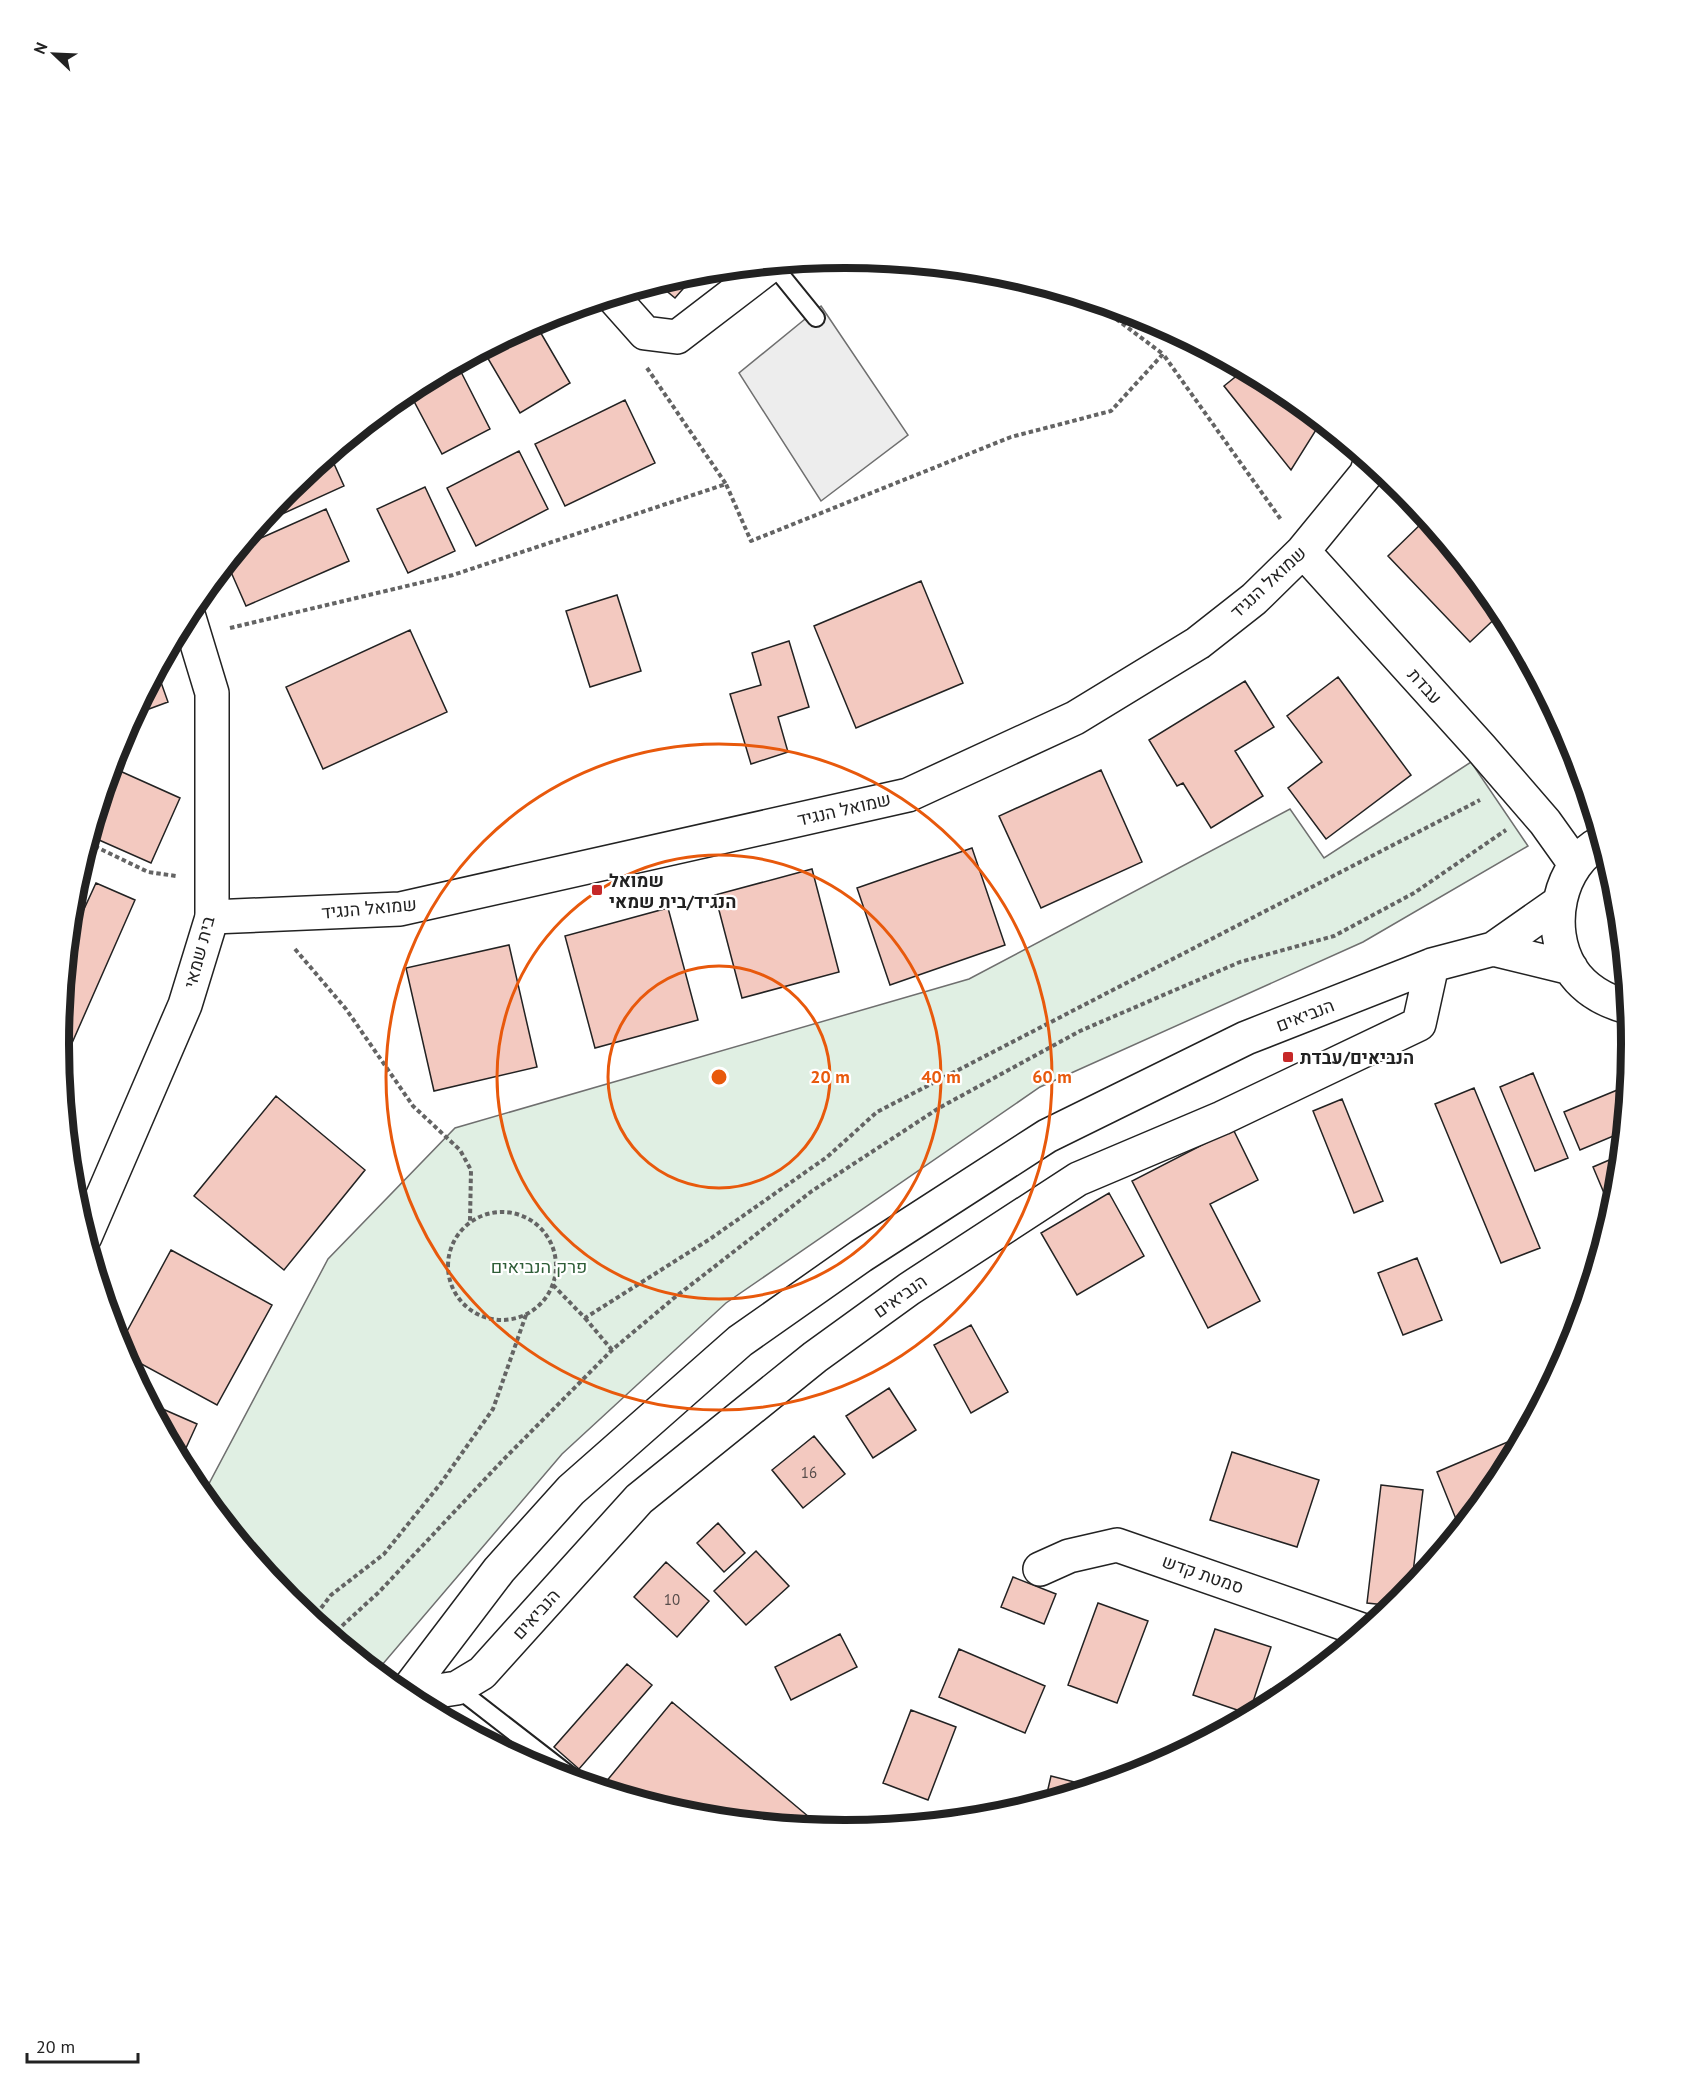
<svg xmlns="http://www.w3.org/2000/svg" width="1690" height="2089" font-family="'PT Sans',Heebo,sans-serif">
  <rect width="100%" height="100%" fill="#fff"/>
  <path fill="#e0efe3" stroke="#6f6f6f" stroke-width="1.5" d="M1471,762l57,84 -165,96 -323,145 -314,216 -164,151 -186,218 -87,-72 -86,-105 125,-236 127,-131 514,-149 321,-170 34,49z"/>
  <path fill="#ededed" stroke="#6f6f6f" stroke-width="1.5" d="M821,306l87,129 -87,66 -82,-128z"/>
  <path fill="#f3c9c0" stroke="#222" stroke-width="1.5" d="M692,273h5l-22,25 -18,-15z
    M535,323l35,60 -50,30 -37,-63z
    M457,364l33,65 -48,25 -34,-64z
    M1244,370l38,21 39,31 -30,48 -67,-84z
    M625,400l30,63 -90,43 -30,-62z
    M519,451l29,58 -72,37 -29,-58z
    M330,455l14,31 -84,38 29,-36z
    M425,487l30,64 -47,22 -31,-64z
    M326,509l23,52 -103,45 -19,-43 14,-16z
    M1426,519l76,93 -32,30 -82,-86z
    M921,581l42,102 -107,45 -42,-102z
    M617,595l24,76 -51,16 -24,-76z
    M410,630l37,82 -124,57 -37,-82z
    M789,641l20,66 -31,10 10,35 -37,12 -21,-70 31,-9 -9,-32z
    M1523,653l41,75 -45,-72z
    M157,671l11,31 -30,11 -2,-3z
    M1338,677l73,98 -85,64 -38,-51 34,-26 -35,-46z
    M1245,681l29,46 -39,24 28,45 -52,32 -28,-45 -6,3 -28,-46z
    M111,767l69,31 -29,65 -61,-27z
    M1101,770l41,92 -101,46 -42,-92z
    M972,848l33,97 -115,40 -33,-97z
    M812,869l27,103 -97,26 -27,-103z
    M96,883l39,17 -74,168 -2,-24 9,-100z
    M668,908l30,112 -103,28 -30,-112z
    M509,945l28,122 -103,24 -28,-123z
    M1533,1073l35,85 -33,13 -35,-84z
    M1627,1086l-4,46 -43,18 -16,-38z
    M1474,1088l66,160 -39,15 -66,-159z
    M276,1096l89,74 -81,100 -90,-74z
    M1342,1099l41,102 -29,12 -41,-102z
    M1233,1129l25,51 -48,24 50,97 -52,27 -76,-147z
    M1621,1155l-5,43 -4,14 -19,-45z
    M1109,1193l35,63 -67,39 -36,-62z
    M171,1250l101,55 -55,100 -94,-51 -4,-8z
    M1417,1258l25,62 -39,15 -25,-62z
    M971,1325l37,67 -37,21 -37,-68z
    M889,1388l27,42 -43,28 -27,-42z
    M149,1403l48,21 -17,37z
    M814,1436l31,38 -42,34 -31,-38z
    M1517,1438l2,6 -20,38 -39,47 -23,-57z
    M1232,1452l87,28 -22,67 -87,-27z
    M1381,1485l42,5 -12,99 -16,17 -28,-3z
    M718,1523l27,30 -21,19 -27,-29z
    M756,1551l33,35 -43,39 -32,-34z
    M666,1562l43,39 -32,36 -43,-40z
    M1013,1577l43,17 -12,30 -43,-17z
    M1098,1603l50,18 -31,82 -49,-18z
    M1215,1629l56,18 -22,67 -56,-19z
    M840,1634l17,33 -66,33 -16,-33z
    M959,1649l86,37 -20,47 -86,-36z
    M627,1664l25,21 -73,84 -25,-22z
    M672,1702l137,115 -8,10 -110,-11 -74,-23 -12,-10z
    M911,1710l45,17 -28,73 -45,-17z
    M1051,1776l43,11 -49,15z"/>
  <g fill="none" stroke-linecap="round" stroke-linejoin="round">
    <defs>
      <path id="service" d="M773,265l43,53
        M457,1688l120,93"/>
      <path id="minor" d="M613,297l32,36 32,4 94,-72
        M1303,551l178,197 64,74 30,42
        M1602,842c-44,22 -56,87 -31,127 13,20 34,32 57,38
        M212,917l188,-8 508,-114 167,-77 123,-75 56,-44 49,-48 63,-77 4,-11
        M1493,949l78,19
        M1040,1569l29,-13 48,-11 248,86
        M404,1695l95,-125 72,-80 169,-149 121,-85 186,-120 199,-98 186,-73 61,-16 67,-47
        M405,1696l52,-8 25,-15 157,-174 176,-142 94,-68 169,-110 144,-61 197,-94 13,-59"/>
      <path id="tertiary" d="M85,1237l100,-232 27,-88v-224l-24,-79"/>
    </defs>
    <use href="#service" stroke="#222" stroke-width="20"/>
    <use href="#minor" stroke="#222" stroke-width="36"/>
    <use href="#tertiary" stroke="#222" stroke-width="36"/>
    <path stroke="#646464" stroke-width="4" stroke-dasharray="4.5 3" stroke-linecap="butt" d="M1092,301l71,53
      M647,368l79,116
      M230,628l223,-53 273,-91 25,57 260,-104 100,-26 52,-57 119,167
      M88,843l60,29 28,4
      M295,949l51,60 67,97 47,44 11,20 -1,51
      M448 1266a54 54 0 1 1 108 0a54 54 0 1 1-108 0Z
      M553,1285l32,33 125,-79 117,-82 50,-45 603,-312
      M585,1318l27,32
      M312,1620l19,-25 53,-41 57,-71 52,-74 33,-94
      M331,1636l48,-44 124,-132 109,-110 62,-52 138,-107 127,-83 141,-77 160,-69 94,-26 80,-43 92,-63"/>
    <use href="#service" stroke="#fff" stroke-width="16"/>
    <use href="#minor" stroke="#fff" stroke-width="33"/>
    <use href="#tertiary" stroke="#fff" stroke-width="33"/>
  </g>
  <g fill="none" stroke="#e8590c" stroke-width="3">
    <circle cx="719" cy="1077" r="111"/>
    <circle cx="719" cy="1077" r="222"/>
    <circle cx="719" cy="1077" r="333"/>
  </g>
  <g fill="#c62828" stroke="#fff" stroke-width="2">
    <rect x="591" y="884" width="12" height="12" rx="3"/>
    <rect x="1282" y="1051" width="12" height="12" rx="3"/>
  </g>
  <g text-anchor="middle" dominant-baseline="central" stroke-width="4.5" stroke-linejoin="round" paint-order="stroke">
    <g font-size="15" fill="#564c4a">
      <text x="809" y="1472">16</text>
      <text x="672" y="1599">10</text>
    </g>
    <g font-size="18" fill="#222" stroke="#fff">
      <text transform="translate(1268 582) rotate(-43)">שמואל הנגיד</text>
      <text transform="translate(1425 686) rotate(48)">עבדת</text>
      <text transform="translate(844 809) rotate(-13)">שמואל הנגיד</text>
      <text transform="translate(369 908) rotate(-5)">שמואל הנגיד</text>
      <text transform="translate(199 952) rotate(-75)">בית שמאי</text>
      <text transform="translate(1305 1015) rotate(-21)">הנביאים</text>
      <text transform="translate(900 1296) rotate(-35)">הנביאים</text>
      <text transform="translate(1203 1574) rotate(19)">סמטת קדש</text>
      <text transform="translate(536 1614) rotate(-48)">הנביאים</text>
    </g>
    <g font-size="18" font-weight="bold" fill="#222" stroke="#fff" text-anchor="start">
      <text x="609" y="880">שמואל<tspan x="609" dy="21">הנגיד/בית שמאי</tspan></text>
      <text x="1300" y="1057">הנביאים/עבדת</text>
    </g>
    <g font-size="18" fill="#2f5e38" stroke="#fff">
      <text x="539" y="1266">פרק הנביאים</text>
    </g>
  </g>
  <path d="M0 0H1690V2089H0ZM69 1044a776 776 0 1 1 1552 0a776 776 0 1 1-1552 0Z" fill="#fff" fill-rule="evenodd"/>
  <path fill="none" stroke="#222" stroke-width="8" d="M69 1044a776 776 0 1 1 1552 0a776 776 0 1 1-1552 0Z"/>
  <circle cx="719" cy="1077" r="9" fill="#e8590c" stroke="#fff" stroke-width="3"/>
  <g font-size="18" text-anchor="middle" font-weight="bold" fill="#e8590c" stroke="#fff" stroke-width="4.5" stroke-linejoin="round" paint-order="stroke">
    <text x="830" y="1083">20 m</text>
    <text x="941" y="1083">40 m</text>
    <text x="1052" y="1083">60 m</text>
  </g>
  <g transform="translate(54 54) rotate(293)" stroke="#ffffff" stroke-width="4.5" paint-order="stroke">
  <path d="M0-4.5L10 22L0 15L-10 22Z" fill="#222222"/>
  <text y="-9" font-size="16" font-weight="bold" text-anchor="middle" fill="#222222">N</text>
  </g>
  <path d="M27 2053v9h111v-9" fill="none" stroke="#222222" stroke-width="3"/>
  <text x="36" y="2053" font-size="18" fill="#222222" stroke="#ffffff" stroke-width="4.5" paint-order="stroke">20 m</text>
</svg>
